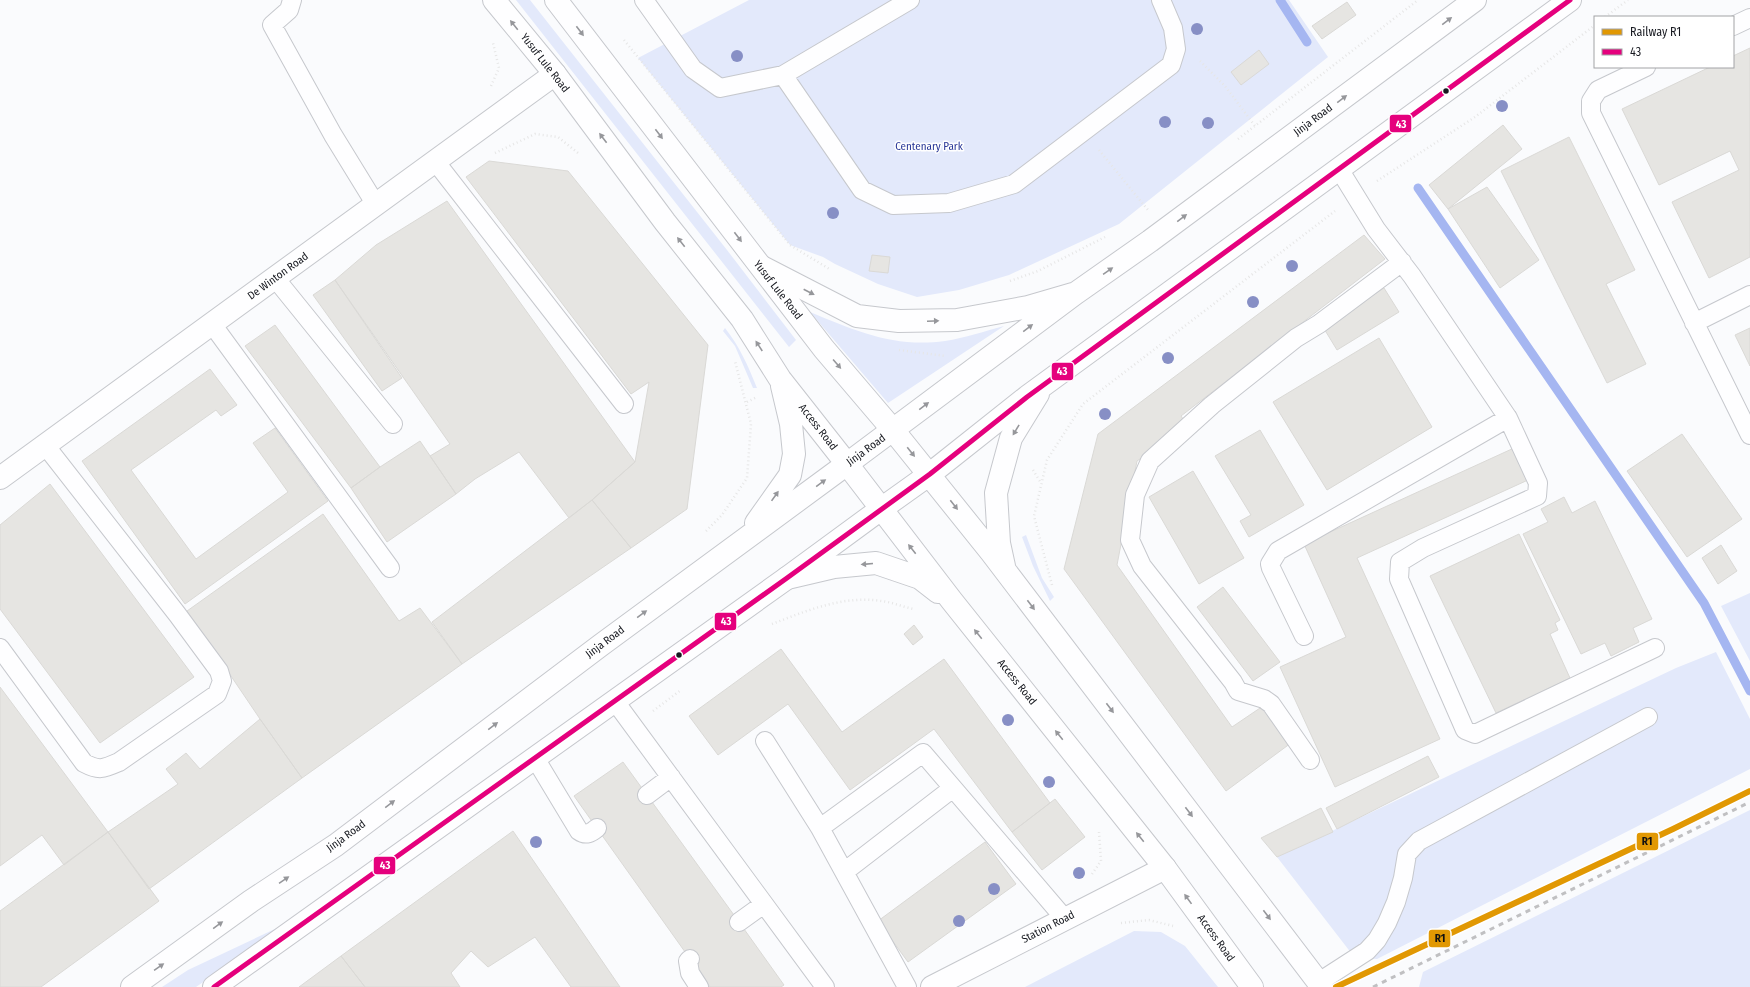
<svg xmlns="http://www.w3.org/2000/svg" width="1750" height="987" font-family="'Fira Sans Condensed',sans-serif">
  <rect width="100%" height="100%" fill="#fafbfd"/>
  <path fill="#e3e9fb" d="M516,0h14l197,250 69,90 -7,7z
    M749,0h540l39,57 -209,167 -110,51 -50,15 -42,7 -39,-13 -43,-20 -12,-7 -33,-12 -152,-187z
    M810,312c46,19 84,36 135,29 20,-3 40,-10 59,-15l-116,77z
    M725,328c15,19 23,38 32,60h-4l-18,-42 -12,-15z
    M1026,535l16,43 12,19 -4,4 -17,-35 -11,-29z
    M1750,593v68l-29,-55z
    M1716,652l34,67v50l-373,190 -22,-1 -78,-101 399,-189z
    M1750,810v177h-331l4,-15z
    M277,928l1,2 -82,57h-34l26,-17z
    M1134,931l27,1 24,14 33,41h-193z"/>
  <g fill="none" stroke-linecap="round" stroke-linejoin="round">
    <path stroke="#a5b6f1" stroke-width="9" d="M1280,0l27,42
      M1418,188l286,415 46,88"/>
  </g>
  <path fill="#e6e5e2" stroke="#dad9d6" d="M1347,2l9,13 -34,24 -10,-13z
    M1750,48v209l-41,21 -37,-76 67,-32 -9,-19 -71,34 -37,-76 88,-42h23v-11z
    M1259,50l10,14 -28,21 -10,-13z
    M1503,125l19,24 -74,60 -19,-24z
    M1569,137l66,133 -29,14 40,80 -39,19 -106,-212z
    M489,161l79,10 140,174 -21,164 -56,39 -39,-48 43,-38 14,-80 -18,12 -165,-217z
    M1487,187l52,73 -39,28 -52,-79z
    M447,201l188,261 -43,38 -23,18 -50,-66 -44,27 -19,15 -26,-38 20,-12 -115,-164 41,-35z
    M1364,235l21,24 -204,157 7,10 -51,35 -20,104 115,162 31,-21 28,37 -65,48 -162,-222 34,-135z
    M872,255l18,2 -2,16 -19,-2z
    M335,280l67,98 -20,13 -69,-96z
    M1384,288l15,24 -62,38 -14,-23z
    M275,325l105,142 -29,21 -106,-142z
    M1750,328v38l-15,-31z
    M1379,338l53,89 -105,63 -54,-88z
    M210,369l27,36 -16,11 -5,-6 -85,60 65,89 92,-67 -35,-49 22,-15 53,73 -143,103 -103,-143z
    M1260,430l44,75 -55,32 -9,-16 11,-6 -36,-59z
    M1682,434l60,85 -55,38 -60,-86z
    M420,441l36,53 -69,48 -36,-54 29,-21z
    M1514,448l14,32 -171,78 83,181 -105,48 -55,-120 66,-30 -42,-93z
    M1193,471l51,87 -45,26 -50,-87z
    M50,484l144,193 -94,66 -100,-134v-84z
    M1564,497l8,16 23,-12 57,118 -19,9 6,14 -28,14 -6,-13 -24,11 -58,-120 25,-12 -7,-13z
    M592,500l39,48 -169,116 -30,-42z
    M323,514l76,107 21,-13 42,56 -160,114 -42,-59 -73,-108z
    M1519,534l41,86 -5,3 3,7 -8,4 20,44 -74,35 -66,-137z
    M1721,545l16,26 -19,13 -16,-26z
    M1223,587l57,75 -27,19 -56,-74z
    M914,625l9,12 -10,8 -9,-11z
    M781,649l61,83 102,-73 106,144 -38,29 -78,-103 -84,61 -62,-86 -70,51 -29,-39z
    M0,687l108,145 -44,33 -22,-30 -42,31z
    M260,719l42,59 -153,111 -41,-57 70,-48 -12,-15 20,-16 14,16z
    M1428,756l11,21 -102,52 -11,-21z
    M623,762l116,160 45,63 -3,2h-71l-136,-191z
    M1055,799l30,38 -43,33 -30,-38z
    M1321,808l12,24 -56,25 -16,-19z
    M513,831l107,156h-49l-36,-50 -47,30 -17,-16 -20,22 9,14h-95l-24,-31z
    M108,832l51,69 -118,86h-41v-76z
    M985,842l31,42 -108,78 -30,-41z
    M341,956l24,31h-66z"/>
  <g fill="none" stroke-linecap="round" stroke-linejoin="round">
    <defs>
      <path id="service" d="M292,0l-3,10 -17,15 61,110 43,70
        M644,0l49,69 27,19 63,-13
        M910,0l-127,75 79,115 31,15 56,-2 65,-19 157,-119 5,-16 -3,-21 -12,-28
        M1733,26l17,-8
        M1646,67l-48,23 -7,11v12l159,322
        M435,161l189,243
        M275,278l118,146
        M1694,323l56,-28
        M212,324l178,244
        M1508,418l30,65 -1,13 -114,52 -23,14 -1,17 66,151 10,4 180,-86
        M1304,636l-33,-68 -1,-4 8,-13 230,-133 -96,-142 -36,-47 -37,-60
        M0,648l84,115c15,8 19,6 35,-1l98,-68 5,-13 -3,-10 -42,-57 -132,-169
        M614,700l211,287
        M765,741l55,87 103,-75 142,166
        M535,758l44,73c7,5 12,2 18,-3
        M1310,760l-39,-56 -7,-5 -26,-8 -5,-9 -91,-116 -12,-26 5,-45 15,-34 62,-56 84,-67 23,-14 83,-62
        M647,795l24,-18
        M820,828l87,159
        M844,872l109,-84
        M739,922l25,-18
        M690,959l-2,2 2,12 9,14
        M1319,982l48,-31 10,-11 10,-17 9,-21 7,-24 4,-24 12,-13 229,-124"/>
      <path id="minor" d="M0,478l555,-404"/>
      <path id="tertiary" d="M932,987l233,-119"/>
      <path id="primary" d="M556,0l268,349 69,81
        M756,523l34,-48 4,-21 -3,-30 -9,-38
        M132,987l119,-86 85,-56 265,-200 246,-181 -67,-85 -38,-60 -77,-97 -110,-148 -61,-74
        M214,987l573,-409 94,-69"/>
      <path id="trunk" d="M762,267l95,49 42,5 58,-1 71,-13 48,-14 74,-52 325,-241
        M1076,293l-229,171 105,137 213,267 87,119
        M893,430l98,122 331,435
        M881,509l49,-35 97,-77 543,-397
        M1004,566l-5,-23 -3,-50 15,-55 27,-44
        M787,578l47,-11 42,-4 44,15 18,14"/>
    </defs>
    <use href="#service" stroke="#c6c8cd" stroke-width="20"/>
    <use href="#minor" stroke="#c6c8cd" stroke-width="24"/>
    <use href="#tertiary" stroke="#c6c8cd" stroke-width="24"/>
    <use href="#primary" stroke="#c6c8cd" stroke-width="24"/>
    <use href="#trunk" stroke="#c6c8cd" stroke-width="24"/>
    <path stroke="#e6e6e6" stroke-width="2.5" stroke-dasharray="1 3" stroke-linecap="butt" d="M1605,17l23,-17
      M624,40l166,205 41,25
      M1200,61l25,25 30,40
      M491,86l8,-18 -6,-25
      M1238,139l180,-139
      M1099,150l49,60
      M495,153l40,-19 23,3 20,16
      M1377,181l98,-64 120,-92
      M1010,281l28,-10 67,-34
      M899,350l47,6
      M747,402l10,-5
      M1033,470l8,13
      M706,531l16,-16 25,-37 4,-54 -16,-63
      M1052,585l-18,-69 13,-56 36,-56 252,-193
      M772,624c34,-13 71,-29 109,-23 11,1 22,6 33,8
      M653,711l28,-21
      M1092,874l9,-13 -2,-29
      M1121,923l28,-3 24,6"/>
    <use href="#service" stroke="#fefeff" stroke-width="18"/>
    <use href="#minor" stroke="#fefeff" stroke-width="22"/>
    <use href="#tertiary" stroke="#fefeff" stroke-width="22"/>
    <use href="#primary" stroke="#fefeff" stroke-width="22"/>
    <use href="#trunk" stroke="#fefeff" stroke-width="22"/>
    <path stroke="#c0c0c2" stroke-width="3" stroke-dasharray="5 5" stroke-linecap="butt" d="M1373,987l377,-185"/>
    <defs>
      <path id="bus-1" d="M214,987l573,-409 143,-104 97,-77 543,-397"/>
    </defs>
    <use href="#bus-1" stroke="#fff" stroke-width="8"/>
    <use href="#bus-1" stroke="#e5007d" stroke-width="5"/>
    <defs>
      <path id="rail-1" d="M1336,987l337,-158 77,-38"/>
    </defs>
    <use href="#rail-1" stroke="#fff" stroke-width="9"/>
    <use href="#rail-1" stroke="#e19803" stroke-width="6"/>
  </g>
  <g fill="#878fc5">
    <circle cx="1197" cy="29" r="6"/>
    <circle cx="737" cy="56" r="6"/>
    <circle cx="1502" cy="106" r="6"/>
    <circle cx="1165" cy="122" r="6"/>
    <circle cx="1208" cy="123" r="6"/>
    <circle cx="833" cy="213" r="6"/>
    <circle cx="1292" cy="266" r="6"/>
    <circle cx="1253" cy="302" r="6"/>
    <circle cx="1168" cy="358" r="6"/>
    <circle cx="1105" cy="414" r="6"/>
    <circle cx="1008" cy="720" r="6"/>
    <circle cx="1049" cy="782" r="6"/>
    <circle cx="536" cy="842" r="6"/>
    <circle cx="1079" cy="873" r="6"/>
    <circle cx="994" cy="889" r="6"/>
    <circle cx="959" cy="921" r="6"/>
  </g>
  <defs><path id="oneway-solid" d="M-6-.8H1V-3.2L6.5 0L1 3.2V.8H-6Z"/></defs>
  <g fill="#96979b">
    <use href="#oneway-solid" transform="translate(1447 21) rotate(-37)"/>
    <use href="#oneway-solid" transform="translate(514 25) rotate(-129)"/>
    <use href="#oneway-solid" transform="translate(580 31) rotate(53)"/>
    <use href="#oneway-solid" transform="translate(1342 99) rotate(-37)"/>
    <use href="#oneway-solid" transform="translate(659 134) rotate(53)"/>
    <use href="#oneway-solid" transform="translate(603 138) rotate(-127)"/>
    <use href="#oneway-solid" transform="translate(1182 218) rotate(-37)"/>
    <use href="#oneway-solid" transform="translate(738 237) rotate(53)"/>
    <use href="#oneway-solid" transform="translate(681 242) rotate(-128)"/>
    <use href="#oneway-solid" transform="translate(1108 271) rotate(-35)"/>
    <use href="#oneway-solid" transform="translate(809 292) rotate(27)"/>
    <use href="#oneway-solid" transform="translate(933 321) rotate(-2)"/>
    <use href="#oneway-solid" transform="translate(1028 328) rotate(-37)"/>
    <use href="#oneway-solid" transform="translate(759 346) rotate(-123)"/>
    <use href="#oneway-solid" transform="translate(837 364) rotate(49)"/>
    <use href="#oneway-solid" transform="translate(924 406) rotate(-37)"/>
    <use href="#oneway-solid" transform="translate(1016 430) rotate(121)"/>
    <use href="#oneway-solid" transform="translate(911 452) rotate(51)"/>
    <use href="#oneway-solid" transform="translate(821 483) rotate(-36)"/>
    <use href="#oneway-solid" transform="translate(775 496) rotate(-55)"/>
    <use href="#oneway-solid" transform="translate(954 505) rotate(52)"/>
    <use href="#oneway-solid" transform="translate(912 549) rotate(-128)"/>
    <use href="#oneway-solid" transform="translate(867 564) rotate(175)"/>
    <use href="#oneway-solid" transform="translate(1031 605) rotate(53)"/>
    <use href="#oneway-solid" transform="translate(642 614) rotate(-36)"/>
    <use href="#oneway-solid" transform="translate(978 634) rotate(-129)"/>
    <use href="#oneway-solid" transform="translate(1110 708) rotate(53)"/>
    <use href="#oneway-solid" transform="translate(493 726) rotate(-37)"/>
    <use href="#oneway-solid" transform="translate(1059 735) rotate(-129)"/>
    <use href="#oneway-solid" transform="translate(390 804) rotate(-37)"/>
    <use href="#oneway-solid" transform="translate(1189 812) rotate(53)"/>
    <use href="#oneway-solid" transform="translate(1140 837) rotate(-129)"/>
    <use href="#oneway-solid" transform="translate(284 880) rotate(-34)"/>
    <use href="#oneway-solid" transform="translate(1188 899) rotate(-126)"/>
    <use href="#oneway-solid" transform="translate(1267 915) rotate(53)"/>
    <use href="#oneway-solid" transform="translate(218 925) rotate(-36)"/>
    <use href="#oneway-solid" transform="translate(159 967) rotate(-35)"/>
  </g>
  <g fill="#171920" stroke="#fff" stroke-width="1.5">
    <circle cx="1446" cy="91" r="3.5"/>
    <circle cx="679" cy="655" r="3.5"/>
  </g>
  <g text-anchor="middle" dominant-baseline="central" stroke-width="3" stroke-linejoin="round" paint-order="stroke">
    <g font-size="11" fill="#171920" stroke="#fff">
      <text transform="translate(545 63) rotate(52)">Yusuf Lule Road</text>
      <text transform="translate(1313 120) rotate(-37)">Jinja Road</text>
      <text transform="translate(278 276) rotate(-36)">De Winton Road</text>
      <text transform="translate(778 290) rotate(52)">Yusuf Lule Road</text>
      <text transform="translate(818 427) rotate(52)">Access Road</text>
      <text transform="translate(866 450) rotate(-36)">Jinja Road</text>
      <text transform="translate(605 642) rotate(-37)">Jinja Road</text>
      <text transform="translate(1017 682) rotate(51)">Access Road</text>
      <text transform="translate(346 836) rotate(-36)">Jinja Road</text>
      <text transform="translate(1048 927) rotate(-27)">Station Road</text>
      <text transform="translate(1216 938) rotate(54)">Access Road</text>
    </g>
    <g font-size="11" fill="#293797" stroke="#fff">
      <text x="929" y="146">Centenary Park</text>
    </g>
  </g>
  <g stroke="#fff" stroke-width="1.5">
    <rect x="1389" y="114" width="23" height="19" rx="4" fill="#e5007d"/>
    <rect x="1051" y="362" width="23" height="19" rx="4" fill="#e5007d"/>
    <rect x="714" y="612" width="23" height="19" rx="4" fill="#e5007d"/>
    <rect x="1636" y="832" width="23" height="19" rx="4" fill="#e19803"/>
    <rect x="373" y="856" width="23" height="19" rx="4" fill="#e5007d"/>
    <rect x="1428" y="929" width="23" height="19" rx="4" fill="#e19803"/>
  </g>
  <g font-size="11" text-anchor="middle" font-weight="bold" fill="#fff">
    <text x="1401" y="128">43</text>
    <text x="1062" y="375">43</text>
    <text x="726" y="625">43</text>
    <text x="385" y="869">43</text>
  </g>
  <g font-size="11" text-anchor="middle" font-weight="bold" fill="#111">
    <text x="1647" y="845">R1</text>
    <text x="1440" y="942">R1</text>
  </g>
  <rect x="1594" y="16" width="140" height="52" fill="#ffffff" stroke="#a2a3a6"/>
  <rect x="1602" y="29" width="20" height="6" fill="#e19803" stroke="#a2a3a6"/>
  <text x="1630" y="36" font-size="12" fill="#171920">Railway R1</text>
  <rect x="1602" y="49" width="20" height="6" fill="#e5007d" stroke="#a2a3a6"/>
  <text x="1630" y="56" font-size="12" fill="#171920">43</text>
</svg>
